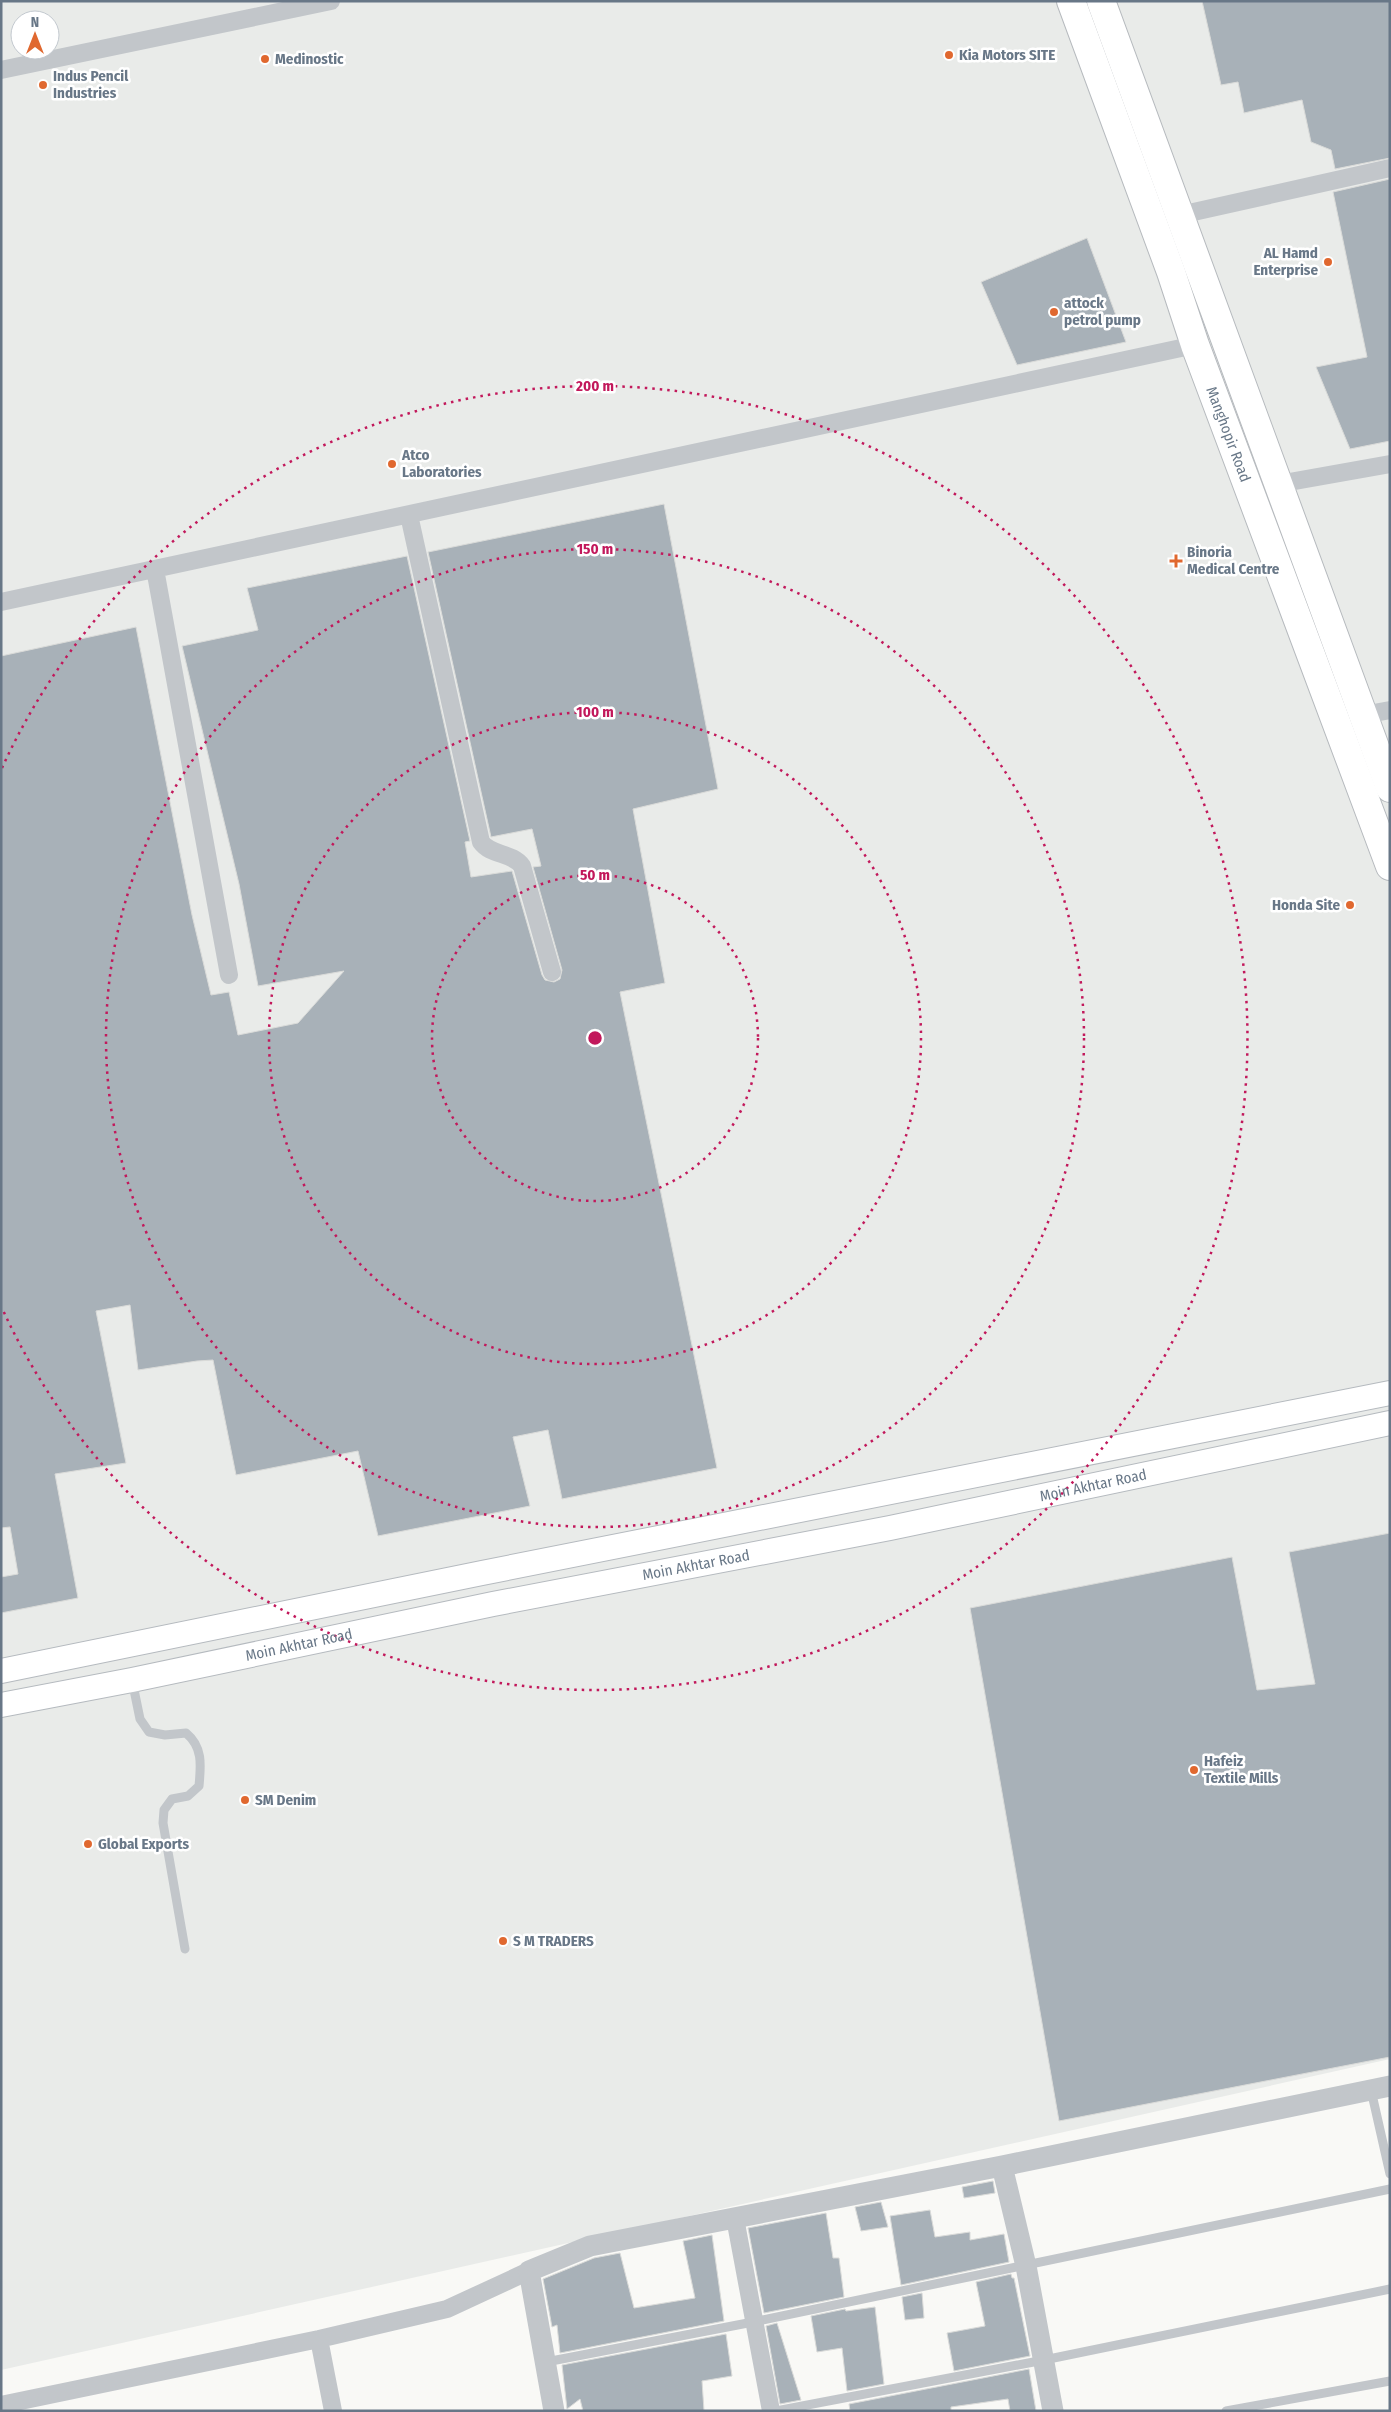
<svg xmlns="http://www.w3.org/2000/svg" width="1391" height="2412" font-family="'Fira Sans Condensed',sans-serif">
  <rect width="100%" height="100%" fill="#f9f9f6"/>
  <path fill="#e9ebe9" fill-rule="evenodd" d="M1,1h1389v2058l-1389,311zM20,20h30v30h-30z"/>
  <path fill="#a8b1b8" stroke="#dadbd9" d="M1202,1h188v157l-55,11 -4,-19 -20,-8 -9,-42 -58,13 -6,-31 -17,3z
    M1390,179v262l-40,8 -34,-82 51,-10 -34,-165z
    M1087,238l39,104 -109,23 -36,-83z
    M664,504l54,285 -85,20 32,174 -45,9 97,476 -155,31 -14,-69 -35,7 17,69 -152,30 -20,-85 -122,24 -23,-115 -16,1 -59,9 -8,-65 -34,6 30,152 -71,11 23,124 -77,15v-36l17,-3 -8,-47 -9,1v-872l135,-29 56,288 19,80 18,-3 9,43 60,-12 46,-52 -86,15 -19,-102 -57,-238 76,-16 -11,-42 160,-32 63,285 -5,1 6,35 41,-6 30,104 3,5 9,2 6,-3 2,-9 -29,-103 8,-1 -9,-37 -41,8 -63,-285z
    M1390,1533v524l-331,64 -89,-513 262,-51 25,133 58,-6 -26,-132z
    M993,2181l2,12 -31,5 -2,-11z
    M881,2202l7,25 -27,4 -6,-24z
    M930,2210l5,27 35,-5v8l34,-6 5,28 -108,23 -11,-69z
    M826,2213l7,45h6l5,39 -80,16 -16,-85z
    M712,2235l12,86 -164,32 -3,-28 -5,2 -9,-48 51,-21 26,-5 14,55 61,-10 -12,-57z
    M1011,2274l1,4h2l16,78 -76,15 -7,-38 38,-7 -9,-44z
    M922,2293l2,25 -19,2 -3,-23z
    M875,2307l9,77 -37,7 -5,-43 -25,4 -6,-36 34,-7 1,2z
    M777,2323l24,77 -21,4 -14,-78z
    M726,2334l6,42 -30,5 2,30h-121l-3,-12 -13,10 -5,-44z
    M1029,2369l7,42h-26l-2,-12 -57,8v4h-101l-1,-7z"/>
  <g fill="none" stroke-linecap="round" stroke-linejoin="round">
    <defs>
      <g id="secondary">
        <path d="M1,1671l481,-98 908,-180"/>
        <path id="s1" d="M1,1705l131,-25 361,-76 397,-76 500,-105"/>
      </g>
      <g id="primary">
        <path id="s2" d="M1071,1l100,271 24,73 195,521"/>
        <path d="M1101,1l289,787"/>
      </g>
    </defs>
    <use href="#secondary" stroke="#b5babf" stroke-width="26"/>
    <use href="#primary" stroke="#b6babe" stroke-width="30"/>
    <path stroke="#c2c6ca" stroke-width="9" d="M132,1680l8,39 9,13 16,3 21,-2c17,14 15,32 13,53l-11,10 -16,3 -8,11 -1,13 22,126
      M1371,2090l19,84
      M546,2362l207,-40 637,-133
      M776,2411l268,-51 346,-71
      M1226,2411l164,-30"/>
    <path stroke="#c2c6ca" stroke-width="18" d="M1,70l330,-69
      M1180,215l210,-47
      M1278,484l112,-20
      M409,515l72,327c10,14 31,10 41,24l30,106
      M155,569l74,406
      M1,602l1194,-257
      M1363,715l27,-5
      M735,2218l36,193
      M319,2339l14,72
      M1,2405l318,-66 128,-30 82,-38"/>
    <path stroke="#c2c6ca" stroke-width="21" d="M1002,2166l24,100 27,145
      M554,2411l-25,-140 61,-25 412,-80 388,-80"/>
    <use href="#secondary" stroke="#fff" stroke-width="24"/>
    <use href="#primary" stroke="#fff" stroke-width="28"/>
  </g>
  <g fill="none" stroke="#c2185b" stroke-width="2.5" stroke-dasharray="2.5 5">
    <circle cx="595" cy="1038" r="163"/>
    <circle cx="595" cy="1038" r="326"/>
    <circle cx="595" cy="1038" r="489"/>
    <path d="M2 768A652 652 0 1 1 2 1308"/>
  </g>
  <g fill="#e0682f" stroke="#fff" stroke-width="2">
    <circle cx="949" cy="55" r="5"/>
    <circle cx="265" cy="59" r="5"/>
    <circle cx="43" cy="85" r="5"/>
    <circle cx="1328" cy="262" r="5"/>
    <circle cx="1054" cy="312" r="5"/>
    <circle cx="392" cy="464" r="5"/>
    <path d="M1173.5 553.5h5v5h5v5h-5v5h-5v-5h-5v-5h5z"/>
    <circle cx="1350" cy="905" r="5"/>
    <circle cx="1194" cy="1770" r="5"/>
    <circle cx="245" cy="1800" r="5"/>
    <circle cx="88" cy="1844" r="5"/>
    <circle cx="503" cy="1941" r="5"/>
  </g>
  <g text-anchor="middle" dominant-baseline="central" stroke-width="5" stroke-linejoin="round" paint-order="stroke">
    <g font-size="15" font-weight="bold" fill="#687787" stroke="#fff" text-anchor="start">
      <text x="959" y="55">Kia Motors SITE</text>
      <text x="275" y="59">Medinostic</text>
      <text x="53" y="76">Indus Pencil<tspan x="53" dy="17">Industries</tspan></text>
      <text x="1318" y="253" text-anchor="end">AL Hamd<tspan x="1318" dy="17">Enterprise</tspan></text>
      <text x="1064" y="303">attock<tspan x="1064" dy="17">petrol pump</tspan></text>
      <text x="402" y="455">Atco<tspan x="402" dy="17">Laboratories</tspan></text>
      <text x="1187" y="552">Binoria<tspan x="1187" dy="17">Medical Centre</tspan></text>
      <text x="1340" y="905" text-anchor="end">Honda Site</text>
      <text x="1204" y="1761">Hafeiz<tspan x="1204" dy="17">Textile Mills</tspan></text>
      <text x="255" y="1800">SM Denim</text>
      <text x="98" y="1844">Global Exports</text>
      <text x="513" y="1941">S M TRADERS</text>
    </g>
    <g font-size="15" fill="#687787" stroke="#fff">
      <text stroke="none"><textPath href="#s2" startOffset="461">Manghopir Road</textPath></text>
      <text stroke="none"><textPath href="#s1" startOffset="1114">Moin Akhtar Road</textPath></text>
      <text stroke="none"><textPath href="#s1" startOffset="709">Moin Akhtar Road</textPath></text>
      <text stroke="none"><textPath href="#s1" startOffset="304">Moin Akhtar Road</textPath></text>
    </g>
  </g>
  <circle cx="595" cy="1038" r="8" fill="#c2185b" stroke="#fff" stroke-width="2.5"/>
  <g font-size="15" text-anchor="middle" font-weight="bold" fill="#c2185b" stroke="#fff" stroke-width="5" stroke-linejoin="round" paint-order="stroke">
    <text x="595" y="391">200 m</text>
    <text x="595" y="554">150 m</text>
    <text x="595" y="717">100 m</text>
    <text x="595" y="880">50 m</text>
  </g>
  <rect width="1391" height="2412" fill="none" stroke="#687787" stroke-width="5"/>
  <g transform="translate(35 35)"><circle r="24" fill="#ffffff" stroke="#c3c9cf"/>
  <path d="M0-4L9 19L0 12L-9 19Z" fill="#e0682f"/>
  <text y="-8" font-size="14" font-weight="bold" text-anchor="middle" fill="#687787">N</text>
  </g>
</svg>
